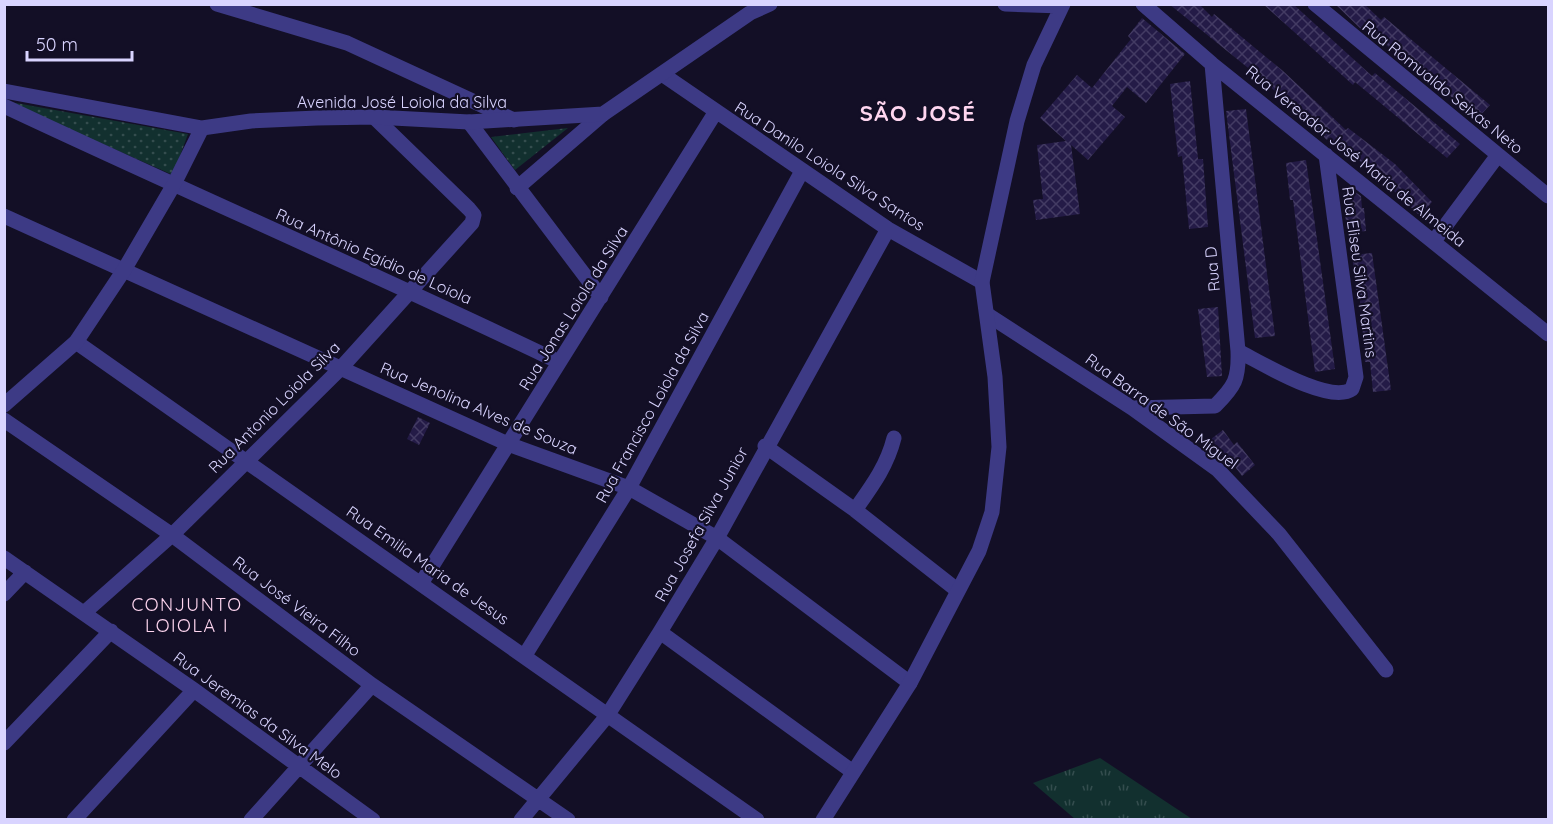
<svg xmlns="http://www.w3.org/2000/svg" width="1553" height="824" font-family="Quicksand,sans-serif">
  <defs>
    <pattern id="grass-tufts" width="24" height="20" patternUnits="userSpaceOnUse" patternTransform="scale(1.5)"><rect width="24" height="20" fill="#12302f"/><path d="M3 7l-1-3M5 7V3M7 7l1-3M15 17l-1-3M17 17v-4M19 17l1-3" fill="none" stroke="#344d4e"/></pattern>
    <pattern id="park-dots" width="8" height="8" patternUnits="userSpaceOnUse" patternTransform="scale(1.5)"><rect width="8" height="8" fill="#12302f"/><path d="M2 2h.1M6 6h.1" fill="none" stroke="#344d4e" stroke-width="1.8" stroke-linecap="round"/></pattern>
    <pattern id="building-cross-hatch" width="8" height="8" patternUnits="userSpaceOnUse" patternTransform="scale(1.5)"><rect width="8" height="8" fill="#241b47"/><path d="M0 0l8 8M0 8l8-8" fill="none" stroke="#433b63"/></pattern>
  </defs>
  <rect width="100%" height="100%" fill="#130f26"/>
  <path fill="url(#grass-tufts)" d="M1100,758l92,61h-117l-42,-36z"/>
  <path fill="url(#park-dots)" d="M5,101l183,33 -15,41z
    M568,128l-53,42 -24,-33z"/>
  <path fill="url(#building-cross-hatch)" d="M1169,4h30l13,13 2,-3 69,57 63,59 2,-2 47,36 37,38 -12,14 -46,-44 -23,-18 -2,2 -21,-18 -1,2 -64,-60z
    M1263,4h30l79,72 3,-3 85,71 -13,14 -92,-76 -2,3z
    M1335,4h29l17,16 3,-3 106,88 -13,14 -67,-58 -2,2 -45,-37 -2,3z
    M1142,18l43,36 -39,49 -19,-16 -15,19 13,11 -37,43 -17,-15 9,69 -44,6 -3,-20 10,-1 -6,-54 29,-4 -26,-23 37,-43 15,13 39,-49 -3,-3z
    M1190,81l8,78h5l5,68 -19,2 -7,-73 -4,1 -8,-73z
    M1246,109l29,227 -20,2 -29,-227z
    M1306,160l29,209 -20,3 -22,-172h-3l-4,-37z
    M1355,192l6,4 1,12h2l2,23 -19,2 -4,-40z
    M1372,253l19,137 -18,2 -3,-30h-5l-6,-72h-3l-4,-35z
    M1218,307l4,69 -15,1 -9,-68z
    M418,417l12,6 -11,22 -12,-6z
    M1223,430l11,15 3,-3 18,23 -13,11 -13,-17 -2,2 -16,-22z"/>
  <g fill="none" stroke-linecap="round" stroke-linejoin="round">
    <path stroke="#3d3a85" stroke-width="15" d="M217,4l130,39 167,77
      M1143,4l69,60 336,270
      M1315,4l233,192
      M1212,64l26,287c22,11 92,54 114,38l4,-12 -30,-222
      M662,74l226,155 94,53
      M4,106c185,87 372,168 555,256
      M469,122l132,175
      M517,188l86,-74
      M4,216l504,228 121,44 88,50 193,145
      M1434,241l64,-86
      M988,315l144,93 86,62 61,64 107,136
      M76,342l681,478
      M1132,408l83,-2c20,-20 24,-27 23,-55
      M4,420l168,115 200,150 196,135
      M765,446l90,64 102,80
      M855,510c17,-24 32,-44 39,-72
      M4,558l190,132 179,130
      M422,582l293,-469
      M4,594l21,-22
      M85,612l87,-77 168,-166 132,-146 2,-8 -5,-6 -95,-92
      M660,632l193,140
      M525,655l104,-167 173,-317
      M4,743l107,-112
      M74,820l120,-130
      M251,820l121,-135
      M521,820l86,-104 53,-84 57,-94 171,-309"/>
    <path stroke="#3d3a85" stroke-width="15" d="M1005,4l57,2
      M4,91l198,37 49,-7 66,-3 57,-1 95,5 134,-8 147,-101 20,-9
      M4,405l72,-63 48,-72 49,-84 29,-58
      M823,820l87,-137 69,-132 13,-39 7,-65 -4,-70 -13,-95 35,-161 17,-56 29,-61"/>
  </g>
  <g text-anchor="middle" dominant-baseline="central" stroke-width="4.5" stroke-linejoin="round" paint-order="stroke">
    <g font-size="16" fill="#d9d4ff" stroke="#130f26">
      <text transform="translate(1443 87) rotate(39)">Rua Romualdo Seixas Neto</text>
      <text x="402" y="102">Avenida José Loiola da Silva</text>
      <text transform="translate(1356 156) rotate(39)">Rua Vereador José Maria de Almeida</text>
      <text transform="translate(830 166) rotate(33)">Rua Danilo Loiola Silva Santos</text>
      <text transform="translate(374 256) rotate(24)">Rua Antônio Egídio de Loiola</text>
      <text transform="translate(1212 269) rotate(-95)">Rua D</text>
      <text transform="translate(1360 272) rotate(82)">Rua Eliseu Silva Martins</text>
      <text transform="translate(573 308) rotate(-58)">Rua Jonas Loiola da Silva</text>
      <text transform="translate(274 407) rotate(-45)">Rua Antonio Loiola Silva</text>
      <text transform="translate(652 407) rotate(-61)">Rua Francisco Loiola da Silva</text>
      <text transform="translate(479 408) rotate(23)">Rua Jenolina Alves de Souza</text>
      <text transform="translate(1162 411) rotate(36)">Rua Barra de São Miguel</text>
      <text transform="translate(701 524) rotate(-61)">Rua Josefa Silva Junior</text>
      <text transform="translate(428 565) rotate(35)">Rua Emilia Maria de Jesus</text>
      <text transform="translate(297 606) rotate(37)">Rua José Vieira Filho</text>
      <text transform="translate(258 715) rotate(36)">Rua Jeremias da Silva Melo</text>
    </g>
    <g font-size="18" letter-spacing="1.5" fill="#ffd6f0" stroke="#130f26">
      <text x="187" y="604">CONJUNTO<tspan x="187" dy="21">LOIOLA I</tspan></text>
    </g>
    <g font-size="22" font-weight="bold" letter-spacing="1.5" fill="#ffd6f0" stroke="#130f26">
      <text x="918" y="113">SÃO JOSÉ</text>
    </g>
  </g>
  <rect width="1553" height="824" fill="none" stroke="#d9d4ff" stroke-width="12"/>
  <path d="M27 51v9h105v-9" fill="none" stroke="#d9d4ff" stroke-width="3"/>
  <text x="36" y="51" font-size="18" fill="#d9d4ff" stroke="#130f26" stroke-width="4.5" paint-order="stroke">50 m</text>
</svg>
